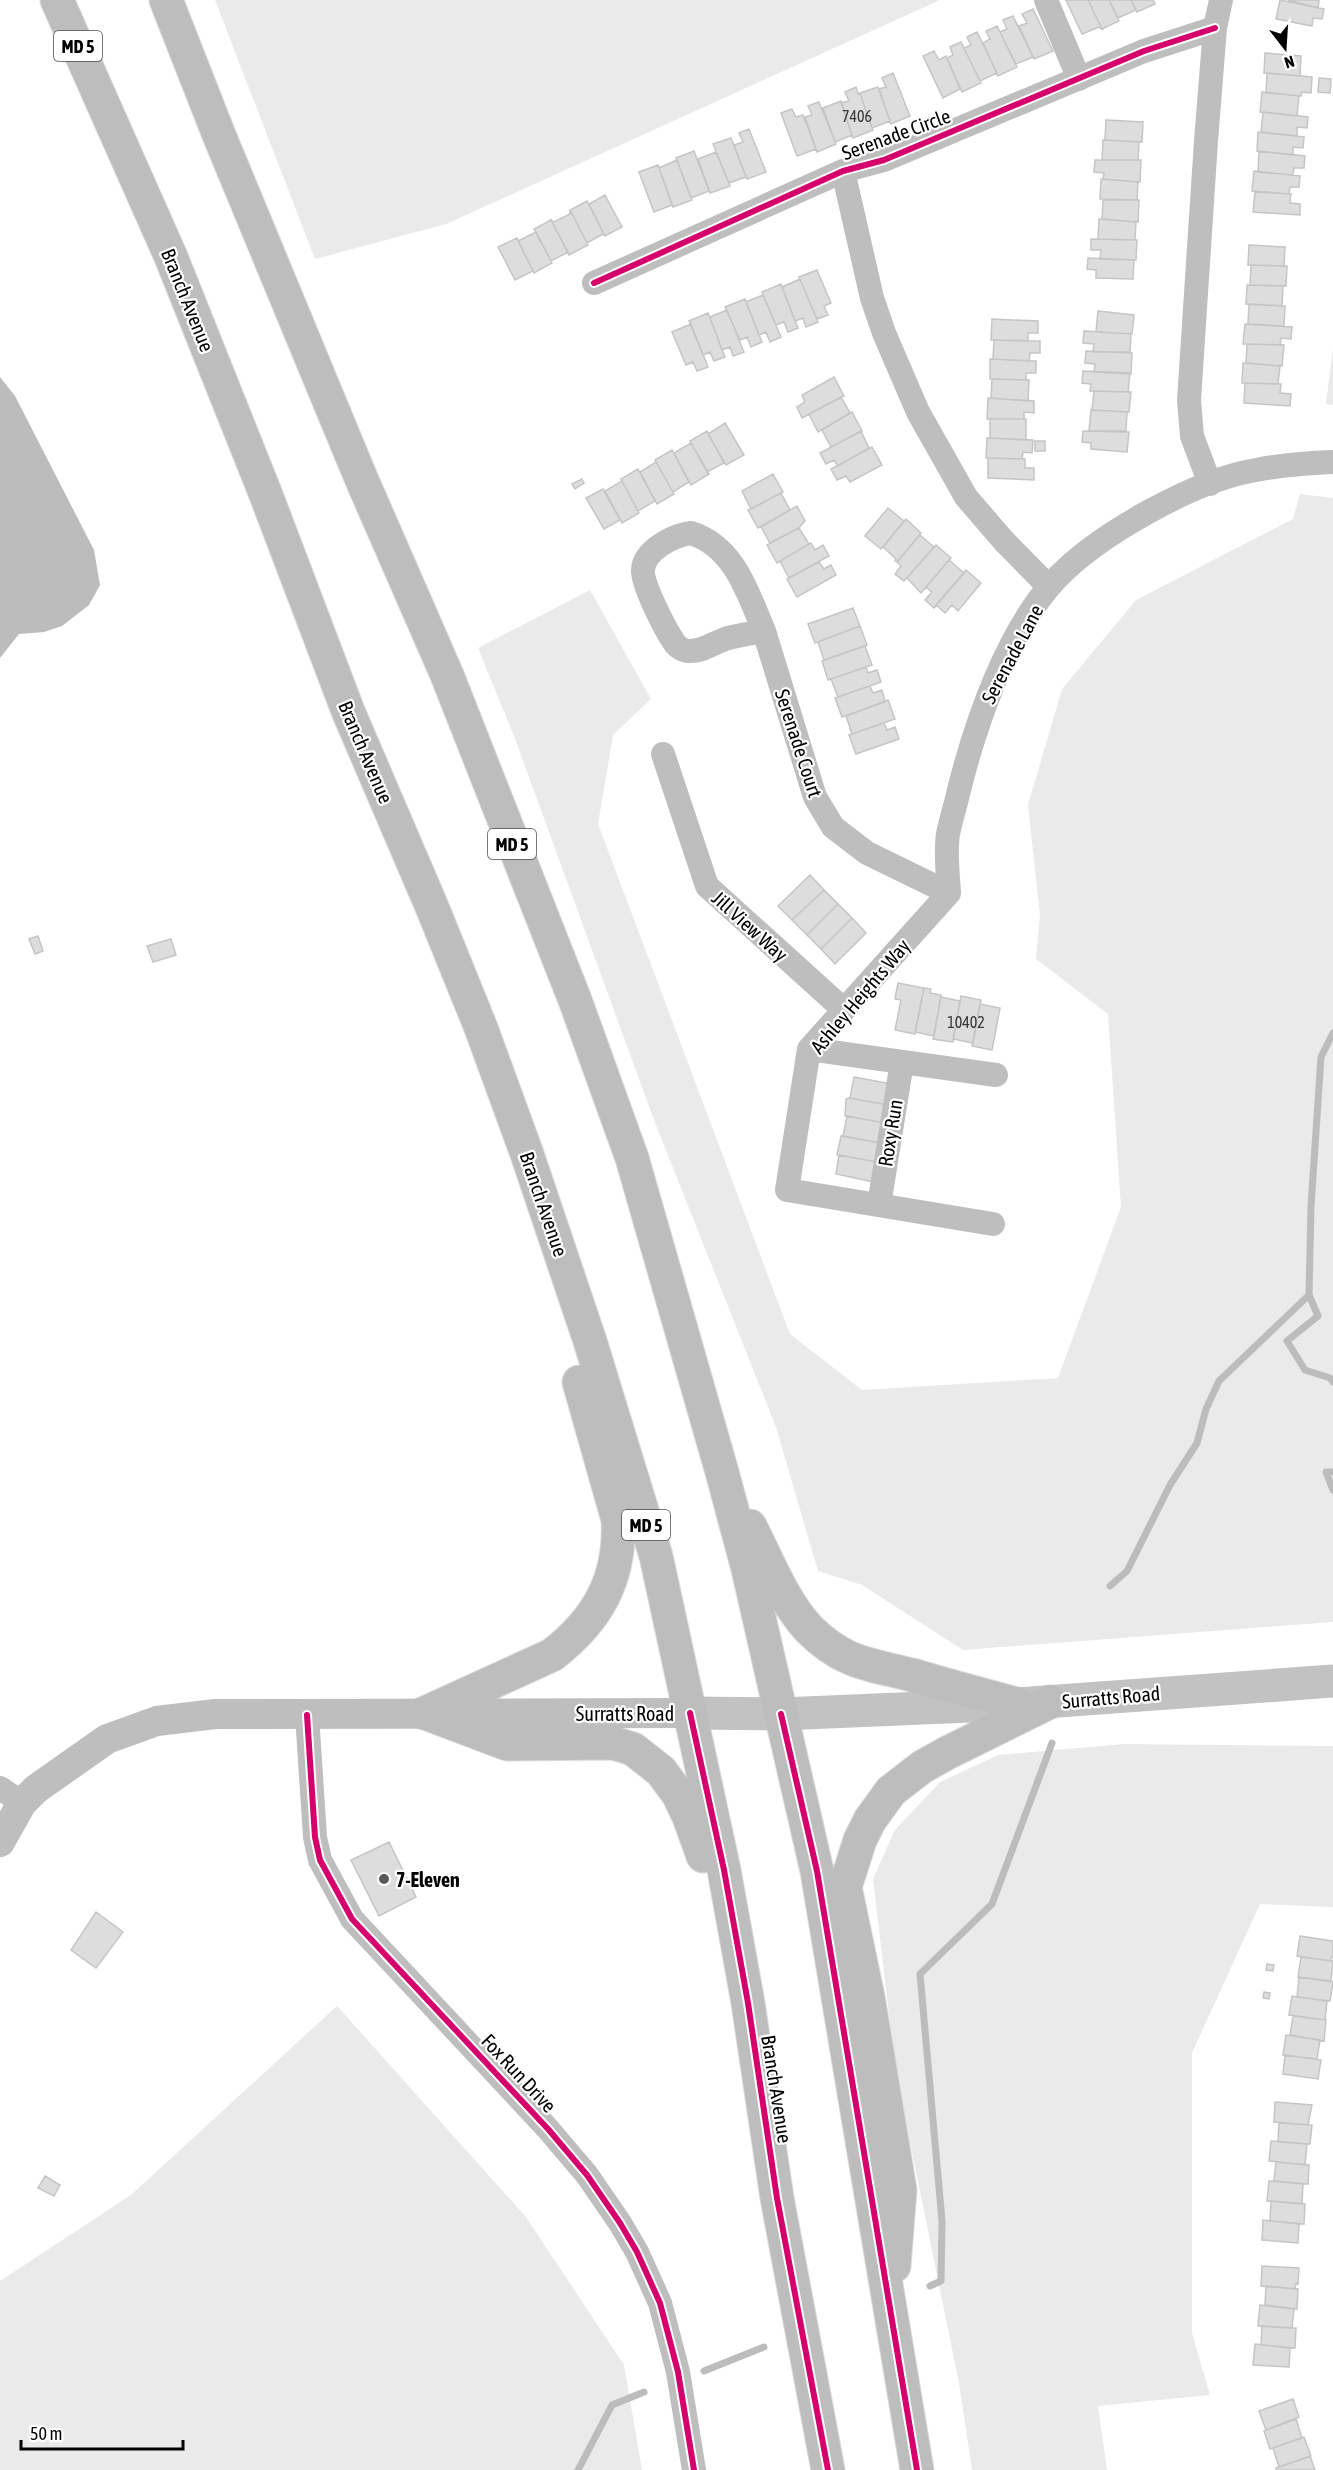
<svg xmlns="http://www.w3.org/2000/svg" width="1333" height="2470" font-family="'Asap Condensed',sans-serif">
  <rect width="100%" height="100%" fill="#fff"/>
  <path fill="#eaeaea" d="M215,0h725l-494,224 -131,35z
    M1333,348v57l-7,-1z
    M1300,494l33,4v1124l-370,28 -101,-65 -44,-14 -42,-144 -122,-307 -140,-384 -36,-88 112,-58 61,109 -38,36 -15,89 192,510 72,56 196,-12 63,-171 -13,-193 -72,-55 4,-43 -12,-111 34,-116 74,-89 157,-81z
    M1124,1744l209,2v161l-73,-3 -68,149v280l18,62 -112,11 9,64h-135l-13,-87 -63,-309 -23,-195 22,-49 45,-48 58,-27z
    M337,2006l189,211 98,148 18,105h-642v-189l131,-86z"/>
  <path fill="#bcbcbc" d="M0,377l15,19 79,154 6,35 -11,20 -27,21 -18,6 -25,2 -19,24z"/>
  <g fill="none" stroke-linecap="round" stroke-linejoin="round">
    <path stroke="#bcbcbc" stroke-width="7" d="M1309,1295l9,21 -31,25 18,29 25,8 3,4
      M1333,1472h-7l7,18
      M1110,1586l17,-15 43,-86 27,-42 9,-34 13,-28 90,-86 2,-89 10,-149 12,-24
      M930,2286l11,-5 1,-60 -22,-247 72,-70 60,-161
      M704,2371l60,-24
      M578,2470l34,-65 32,-13"/>
  </g>
  <path fill="#ddd" stroke="#c5c5c5" stroke-width="1.5" d="M1066,0h22l14,29 -3,-2 -17,7z
    M1088,0h21l10,21 -17,8z
    M1109,0h22l5,10 -18,8z
    M1131,0h22l2,4 -18,8z
    M1280,0l44,9 -2,10 -9,-1 -1,8 -36,-7z
    M1288,0h31l-1,8z
    M1033,9l20,42 -19,8 -15,-33 8,-3 -5,-9z
    M1013,16l20,41 -17,7 -16,-32 7,-3 -4,-9z
    M997,26l20,41 -19,9 -15,-33 7,-4 -4,-8z
    M977,32l20,41 -17,8 -16,-33 7,-3 -4,-8z
    M961,42l20,41 -19,9 -15,-34 6,-3 -3,-8z
    M934,51l5,9 7,-4 14,33 -17,9 -20,-42z
    M1265,53l36,3 -1,20 -36,-3z
    M893,73l17,43 -19,8 -12,-35 7,-2 -4,-9z
    M1267,73l45,4 -1,16 -9,-1 -1,4 -35,-3z
    M1319,78l12,1 -1,14 -12,-1z
    M856,87l2,7 2,-1 13,37 -20,8 -12,-35 8,-2 -4,-9z
    M878,87l12,34 -18,7 -12,-35z
    M1262,92l37,4 -2,20 -37,-4z
    M841,101l11,34 -17,7 -12,-34z
    M819,102l17,42 -19,8 -12,-35 7,-2 -4,-9z
    M792,109l4,8 7,-2 13,34 -19,7 -16,-43z
    M1263,112l45,5 -1,11 -10,-1v9l-36,-4z
    M1106,120l37,2 -1,20 -37,-2z
    M749,129l17,43 -19,7 -13,-34 9,-3 -4,-9z
    M1258,132l46,5 -1,11 -10,-1v8l-36,-4z
    M731,138l15,39 -17,6 -16,-39z
    M1103,140l36,2 -1,18h-36z
    M694,151l15,40 -18,7 -15,-40z
    M1259,151l46,5 -1,12h-10l-1,7 -35,-3z
    M716,152l14,34 -20,7 -12,-34z
    M677,160l15,40 -19,7 -14,-39z
    M1095,160h46l-1,22 -37,-3 1,-6 -10,-1z
    M658,165l14,40 -18,7 -15,-40z
    M1254,171l46,5 -1,11h-9l-1,7 -37,-3z
    M1101,179l37,3 -1,18 -37,-1z
    M1255,192l36,2 -1,9 10,1v11l-47,-3z
    M605,195l17,32 -17,9 -16,-32z
    M1103,200h36l-1,22 -36,-3z
    M587,201l18,35 -2,-2 -16,9 -17,-33z
    M570,210l18,35 -19,10 -18,-35 3,2 16,-8z
    M1099,219l37,3 -1,18 -37,-1z
    M551,220l17,32 -17,9 -17,-32z
    M536,232l16,31 -18,10 -16,-32z
    M517,238l16,33 -18,9 -17,-33z
    M1091,239l46,1 -1,20 -36,-1 1,-9h-10z
    M1249,245l36,2 -1,19 -36,-1z
    M1088,258l46,2 -1,19 -37,-1v-8l-9,-1z
    M1251,265l36,1 -1,20 -36,-1z
    M817,270l14,33 -7,3 4,9 -11,4 -18,-42z
    M800,279l18,43 -12,5 -3,-9 -8,3 -13,-34z
    M781,284l17,44 -10,4 -4,-10 -8,3 -14,-33z
    M1247,285l36,1 -1,20 -36,-2z
    M763,295l18,42 -11,5 -4,-10 -7,3 -13,-33z
    M745,299l17,43 -11,5 -4,-10 -7,3 -15,-33z
    M1249,304l36,2 -1,20 -36,-2z
    M727,310l17,42 -11,4 -3,-9 -8,3 -12,-33z
    M1098,311l36,4 -2,19 -36,-2z
    M708,313l17,44 -11,4 -4,-9 -7,3 -14,-34z
    M992,319l46,2v12h-10v8l-37,-1z
    M691,324l17,43 -11,4 -4,-9 -7,3 -14,-33z
    M1245,324l47,3 -1,12 -10,-1 -1,7 -37,-1z
    M1084,331l47,3 -1,18h-37l1,-8 -11,-1z
    M994,340l46,1v12h-10l-1,8 -36,-2z
    M1247,344l37,1 -2,21 -36,-3z
    M1086,351l46,2 -1,21 -37,-2 1,-8 -10,-1z
    M990,359l46,2v12h-10v7l-36,-1z
    M1243,363l37,3 -2,18 -36,-1z
    M1083,371l47,2 -2,19 -38,-1 1,-7 -9,-1z
    M834,377l10,19 -42,22 -5,-11 8,-5 -3,-7z
    M992,379l37,1 -1,21 -37,-3z
    M1245,383l36,1 -1,9 11,1 -1,12 -46,-3z
    M1094,391l37,1 -2,20 -37,-2z
    M841,397l9,16 -32,19 -9,-18z
    M988,398l46,3v12l-10,-1v7h-37z
    M1091,410l36,2 -1,19h-37z
    M852,412l10,19 -31,16 -9,-17z
    M990,419h36v21l-36,-2z
    M725,423l19,32 -18,10 -18,-31z
    M707,431l17,32 -17,9 -17,-31z
    M861,431l8,17 -31,18 -4,-6 -8,4 -6,-11z
    M1083,431l46,1 -2,20 -36,-3v-6l-9,-1z
    M987,438l46,2 -1,13 -9,-1 -1,7 -36,-1z
    M1035,441h10v10h-10z
    M691,443l18,31 -18,11 -17,-32z
    M872,447l10,18 -32,17 -4,-6 -9,4 -6,-11z
    M672,450l17,32 -16,10 -18,-32z
    M988,458l37,1v9h9v12l-46,-2z
    M656,462l18,32 -17,10 -17,-32z
    M638,469l17,32 -17,10 -17,-32z
    M773,474l10,18 -32,17 -9,-18z
    M582,479l2,4 -9,6 -3,-5z
    M622,481l17,32 -17,10 -17,-32z
    M603,489l17,31 -16,9 -18,-31z
    M781,493l9,17 -32,18 -10,-18z
    M797,506l8,15 -6,7 -29,15 -9,-16z
    M888,508l16,13 -23,28 -16,-13z
    M906,519l15,14 -24,29 -2,-1 1,-2 -13,-12z
    M799,528l10,16 -32,19 -10,-18z
    M920,535l14,12 -30,34 -9,-7 6,-8 -4,-4z
    M811,543l4,7 8,-5 6,11 -40,22 -9,-17z
    M936,545l15,13 -30,35 -14,-15z
    M949,560l15,13 -30,35 -9,-8 7,-8 -6,-5z
    M819,562l5,7 7,-4 5,10 -39,22 -10,-18z
    M966,570l15,13 -23,28 -6,-6 -7,8 -9,-8z
    M853,608l7,18 -45,17 -7,-19z
    M860,626l7,19 -43,15 -6,-18z
    M865,646l7,19 -44,15 -6,-19z
    M866,667l2,6 9,-3 4,12 -43,15 -7,-18z
    M870,686l3,7 9,-3 3,12 -43,15 -7,-19z
    M888,700l7,19 -43,15 -6,-18z
    M884,723l3,7 8,-3 4,12 -43,15 -7,-19z
    M810,875l14,15 -32,30 -14,-14z
    M824,890l14,14 -31,31 -15,-15z
    M838,904l14,14 -31,31 -14,-14z
    M852,918l14,15 -31,31 -14,-15z
    M38,936l5,15 -8,3 -6,-15z
    M171,939l5,16 -23,7 -6,-16z
    M898,983l26,5 -9,46 -20,-4 6,-30 -6,-1z
    M924,988l7,1 -1,4 11,2 -7,41 -19,-4z
    M961,996l20,4 -8,43 -20,-4z
    M941,997l19,4 -7,41 -20,-3z
    M980,1004l20,4 -8,42 -20,-4z
    M854,1077l38,7 -4,21 -38,-7z
    M849,1098l39,7 -3,18 -40,-7 1,-17z
    M847,1116l38,7 -4,20 -38,-7z
    M841,1136l40,7 -4,19 -40,-7z
    M839,1155l38,7 -3,20 -38,-8z
    M389,1842l27,55 -37,19 -28,-56z
    M96,1912l27,20 -27,36 -25,-18z
    M1300,1936l33,5v15l-3,5 -33,-5z
    M1301,1957l32,4 -2,20 -33,-4z
    M1267,1964l7,1 -1,6 -7,-1z
    M1299,1977l34,5 -3,19 -33,-4z
    M1264,1992l6,1 -1,6 -6,-1z
    M1292,1996l35,5 -2,19 -36,-5z
    M1293,2016l33,4 -2,21 -34,-6z
    M1286,2035l34,5 -3,19 -34,-4z
    M1285,2055l36,5 -3,19 -35,-5z
    M1275,2102l37,3 -4,20 -34,-3z
    M1279,2123l33,2 -2,19 -32,-2z
    M1271,2141l36,3 -2,21 -36,-4z
    M1276,2162l33,3 -1,19 -34,-3z
    M45,2176l15,9 -6,11 -16,-8z
    M1269,2181l34,3 -1,20 -35,-3z
    M1271,2201l34,3 -1,20 -34,-3z
    M1263,2220l36,4 -1,19 -36,-3z
    M1262,2266l37,2 -1,16 -2,-1 -1,6 -34,-3z
    M1266,2286l32,3 -1,20 -32,-4z
    M1260,2305l34,4 -2,19 -34,-2z
    M1262,2326l34,2 -1,20 -34,-3z
    M1255,2344l35,4 -1,19 -36,-2z
    M1293,2399l6,18 -33,13 -7,-19z
    M1296,2419l6,19 -32,11 -6,-18z
    M1304,2437l7,19 -32,11 -6,-19z
    M1310,2456l5,14h-39v-2z"/>
  <g fill="none" stroke-linecap="round" stroke-linejoin="round">
    <defs>
      <path id="trunk" d="M57,0l114,257 95,238 82,216 84,196 49,121 46,126 63,187 66,215 34,157
        M166,0l53,135 142,343 86,197 128,325 57,158 90,314 26,97 33,145
        M750,1526c17,33 34,77 59,103 36,36 62,35 107,47 34,10 67,19 101,28
        M425,1713l127,-58c46,-35 69,-77 66,-135l-39,-138"/>
      <path id="motorway" d="M425,1713l82,31 106,-1 20,6 28,22 17,23 11,23 14,39
        M690,1713l34,157 24,133 29,195 51,272
        M781,1714l36,157 100,599
        M894,2266l6,-76 -32,-193 -23,-110 15,-47 10,-20 21,-29 31,-24 25,-14 103,-51"/>
    </defs>
    <use href="#trunk" stroke="#dbdbdb" stroke-width="35"/>
    <use href="#motorway" stroke="#dbdbdb" stroke-width="35"/>
    <path stroke="#bebebe" stroke-width="24" d="M1046,0l33,79
      M843,171l29,127 12,35 34,79 48,85 37,43 46,47
      M594,283l249,-112 41,-11 260,-109 71,-23
      M1210,484l-18,-48 -3,-36 17,-259 9,-113 6,-28
      M691,533c44,14 57,61 73,98 -12,2 -24,4 -36,7 -13,4 -26,14 -39,13 -6,0 -12,-4 -15,-9 -9,-13 -32,-58 -31,-72 1,-20 31,-35 48,-37z
      M764,631l51,166 18,30 34,26 82,40
      M663,754l44,132 137,124
      M949,893c-1,-19 -4,-40 -1,-59 3,-15 8,-30 11,-44 17,-68 48,-158 96,-210 42,-45 140,-100 201,-110 25,-5 51,-7 77,-8
      M949,893l-140,156 -22,141 206,34
      M809,1049l187,26
      M879,1205l23,-143
      M307,1715l8,122 5,23 32,59 196,210 39,46 33,48 17,29 23,51 18,69 16,98
      M0,1788l22,15"/>
    <path stroke="#bebebe" stroke-width="30" d="M0,1842l22,-39 14,-14 71,-50 50,-18 58,-7 475,-1"/>
    <path stroke="#c2c2c2" stroke-width="33" d="M690,1713l91,1 236,-10 316,-23"/>
    <use href="#trunk" stroke="#bdbdbd" stroke-width="33"/>
    <use href="#motorway" stroke="#bdbdbd" stroke-width="33"/>
    <defs>
      <path id="cycleway" d="M594,283l249,-112 41,-11 260,-109 71,-23
        M690,1713l34,157 24,133 29,195 51,272
        M781,1714l36,157 100,599
        M307,1715l8,122 5,23 32,59 196,210 39,46 33,48 17,29 23,51 18,69 16,98"/>
    </defs>
    <use href="#cycleway" stroke="#fff" stroke-width="10"/>
    <use href="#cycleway" stroke="#d6006c" stroke-width="6"/>
  </g>
  <circle fill="#595959" stroke="#fff" stroke-width="2" cx="384" cy="1879" r="6"/>
  <g text-anchor="middle" dominant-baseline="central" stroke-width="4.5" stroke-linejoin="round" paint-order="stroke">
    <g font-size="16" fill="#373737">
      <text x="857" y="116">7406</text>
      <text x="966" y="1022">10402</text>
    </g>
    <g fill="#fff" stroke="#4c4c4c" stroke-width="1.5">
      <rect x="54" y="31" width="48" height="30" rx="4.5"/>
      <rect x="488" y="829" width="48" height="30" rx="4.5"/>
      <rect x="622" y="1510" width="48" height="30" rx="4.5"/>
    </g>
    <g font-size="18" font-weight="bold" fill="#000">
      <text x="78" y="46">MD 5</text>
      <text x="512" y="844">MD 5</text>
      <text x="646" y="1525">MD 5</text>
    </g>
    <g font-size="20" fill="#000" stroke="#fff">
      <text transform="translate(896 134) rotate(-20)">Serenade Circle</text>
      <text transform="translate(188 300) rotate(68)">Branch Avenue</text>
      <text transform="translate(1012 654) rotate(-62)">Serenade Lane</text>
      <text transform="translate(799 743) rotate(72)">Serenade Court</text>
      <text transform="translate(366 752) rotate(67)">Branch Avenue</text>
      <text transform="translate(750 926) rotate(42)">Jill View Way</text>
      <text transform="translate(860 996) rotate(-50)">Ashley Heights Way</text>
      <text transform="translate(890 1133) rotate(-81)">Roxy Run</text>
      <text transform="translate(544 1204) rotate(71)">Branch Avenue</text>
      <text transform="translate(1111 1697) rotate(-5)">Surratts Road</text>
      <text x="625" y="1713">Surratts Road</text>
      <text transform="translate(519 2073) rotate(47)">Fox Run Drive</text>
      <text transform="translate(777 2089) rotate(81)">Branch Avenue</text>
    </g>
    <g font-size="20" font-weight="bold" fill="#000" stroke="#fff" text-anchor="start">
      <text x="396" y="1879">7-Eleven</text>
    </g>
  </g>
  <g transform="translate(1285 48) rotate(163)" stroke="#ffffff" stroke-width="4.5" paint-order="stroke">
  <path d="M0-4.5L10 22L0 15L-10 22Z" fill="#000000"/>
  <text y="-9" font-size="16" font-weight="bold" text-anchor="middle" fill="#000000">N</text>
  </g>
  <path d="M21 2440v9h162v-9" fill="none" stroke="#000000" stroke-width="3"/>
  <text x="30" y="2440" font-size="18" fill="#000000" stroke="#ffffff" stroke-width="4.5" paint-order="stroke">50 m</text>
</svg>
